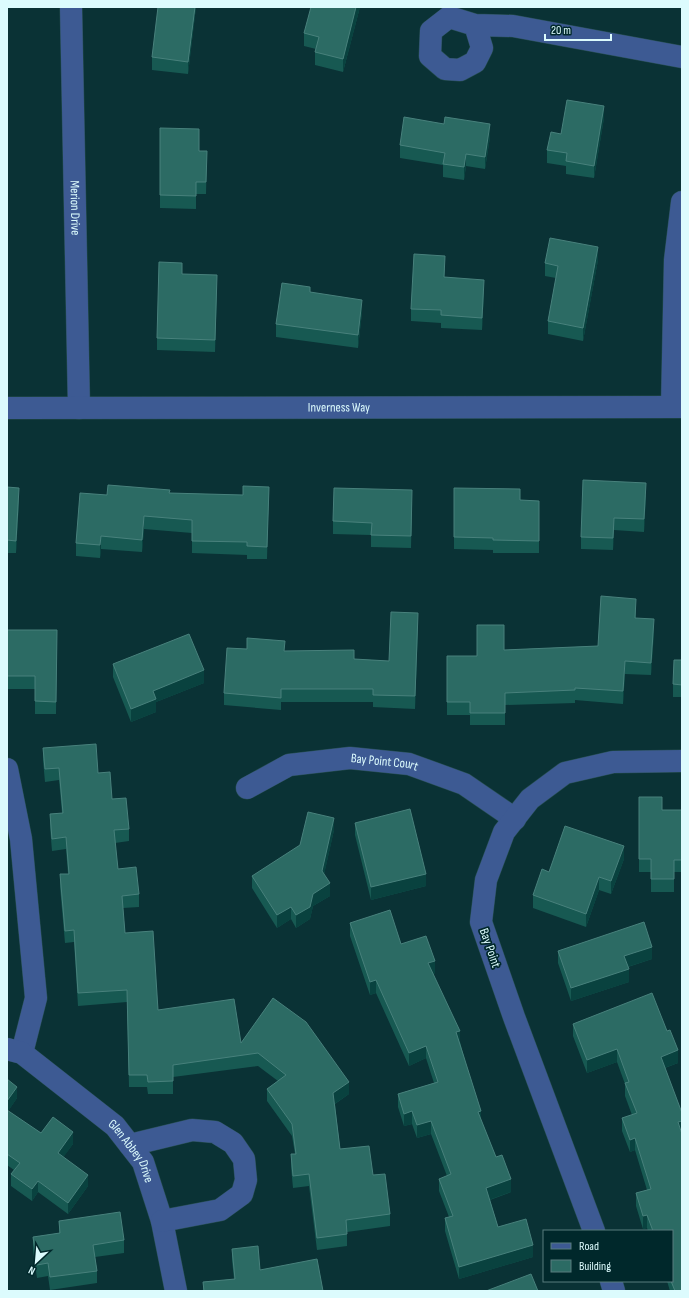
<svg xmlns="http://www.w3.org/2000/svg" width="689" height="1298" font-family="'Sofia Sans Condensed',sans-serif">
  <rect width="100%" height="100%" fill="#0a3235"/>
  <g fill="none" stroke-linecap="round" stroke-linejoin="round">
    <defs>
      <g id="minor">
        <path id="s1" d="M71,7l8,401"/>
        <path d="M475,25l7,23 -7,14 -15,8 -15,-1 -15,-13 1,-25 18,-14 26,8 38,1 169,31"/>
        <path d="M672,406l3,-146 7,-58"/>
        <path id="s2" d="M7,408l675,-1"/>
        <path d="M7,769l14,70 15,159 -14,55"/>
        <path id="s3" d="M247,788l42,-23 61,-7 59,6 55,20 51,35"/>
        <path id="s4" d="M7,1049l15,4 93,73 28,36 19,59 14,70"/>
        <path d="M130,1145l62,-15 23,2 18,11 11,16 2,21 -4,14 -22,16 -58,11"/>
        <path d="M594,1231l-80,-214 -33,-95 5,-42 18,-48 26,-33 35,-26 48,-11 69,-1"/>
        <path d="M611,1281l3,10"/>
      </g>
    </defs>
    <use href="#minor" stroke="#274e51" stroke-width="23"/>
    <use href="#minor" stroke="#3d5a93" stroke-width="22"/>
  </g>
  <path fill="#175952" d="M196,7l-8,67 -36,-4v-13z
    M360,7l-17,65 -28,-7v-13l1,-3 -12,-3v-13z
    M604,118l-10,60 -28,-4v-8l-19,-3v-13l14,-16z
    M160,128l39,23h8l-1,43h-10v15l-36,-1z
    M490,137l-5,32 -19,-3 -2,14 -21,-3v-12l-43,-7v-13z
    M598,260l-15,81 -35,-7v-13l8,-43 -11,-2v-13z
    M445,268l-1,9 40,15 -2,38 -41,-2v-5l-30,-2v-12z
    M182,274l35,14 -2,64 -58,-2v-12z
    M362,312l-4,36 -82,-11v-13z
    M7,487l12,14 -3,52h-9z
    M269,487l-2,72h-20v-4l-55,-2v-20l-48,-4 -2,23 -41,-3 -1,9 -24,-2v-13l31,-48 63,-2 73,2z
    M454,488l66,12 19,1v52h-46v-3l-39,-1z
    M646,495l-2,37 -30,-2 -1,20 -32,-1v-12z
    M412,502l-1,46 -40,-1v-12l-38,-1v-13z
    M636,611v7l18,14 -3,43 -26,-1 -2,30 -48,-4v3l-70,2v20h-35v-10h-23v-59h30l27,-6 94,-4z
    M418,626l-3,83 -42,-2v-5h-92v8l-57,-5v-12l61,-42 69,8 35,2z
    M7,630h50l-1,84h-21v-25h-28z
    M682,660v37h-9v-13z
    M113,664l91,19 -48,19v10l-25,10 -18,-45z
    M43,748l55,25 31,56v12l-14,2 3,26 21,25v13l-16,1 2,25 33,77 83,33 108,51 -14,10 5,45 33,26 17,39v12l-43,6v14l-30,4 -8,-64 -16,2 -2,-21v-13h4l-3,-18 -25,-35v-12l11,-8 -20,-15 -85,11v17h-25l-1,-7h-18l-2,-85 -49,4 -4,-64 -9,1 -5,-56v-13h8l-2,-25 -14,2 -2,-24v-13l12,-1 -3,-33 -14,2 -2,-22z
    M639,797l23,13h20v62h-8v20h-23v-20h-12z
    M355,823l71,63 -55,14 -16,-65z
    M334,830l-10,44 6,22 -17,10 -3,13 -14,9 -5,-9 -14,9 -25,-40v-12z
    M624,859l-13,35 -12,-4 -13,37 -53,-19v-13l16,-23z
    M350,923l51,21 34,29 -2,1 27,68 21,78 15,37 15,35 -21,8 8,27 35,30 -74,22 -14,-48v-13l4,-1 -10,-26v-12l8,-3 -16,-42 -14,4 -5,-14 -8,2 -6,-19v-13l36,-11 -8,-25 -17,8 -33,-73 -6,2 -20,-59z
    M558,951l94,8 -24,8 1,15 -58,19 -13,-38z
    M573,1024l105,39 -13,5 17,223h-12l-3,-10h5v-50h-24l-1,-3 -4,1 -7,-23v-13l11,-3 -12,-40 -5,2 -8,-21v-13l10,-3 -7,-19v-12l-8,-22 -30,11 -14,-37z
    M7,1079l10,19 -9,13 33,22 32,11 -10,13 25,29 -20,28 -30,-22 -6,9 -21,-15v-12l3,-4 -7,-5z
    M59,1221l65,19v13l-29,4 2,14v12l-47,7 -2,-14 -11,2 -4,-28v-13l26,-4z
    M232,1249l28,21 63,21h-120v-9l31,-3 -2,-19z"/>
  <path fill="#09423f" d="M8,7l-1,25v-13z
    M195,7h1l-8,67v-12z
    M356,7h4l-17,65v-13z
    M604,106v12l-10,60v-12z
    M490,124v13l-5,32v-12z
    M466,154v12l-2,14v-13z
    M598,247v13l-15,81v-13z
    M217,275v13l-2,64v-12z
    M484,280v12l-2,38v-12z
    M362,300v12l-4,36v-13z
    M646,483v12l-2,37v-13z
    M19,488v13l-3,52v-12z
    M144,516v13l-2,23v-12z
    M614,518v12l-1,20v-12z
    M101,536v13l-1,9v-13z
    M636,599v12l-1,20v-13z
    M418,613v13l-3,83v-13z
    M654,619v13l-3,43v-12z
    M625,661v13l-2,30v-13z
    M204,670v13l-48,19v10l-25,10v-13l22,-18z
    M334,818v12l-12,54v-13z
    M624,846v13l-13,35v-13z
    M426,874v12l-55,14v-13z
    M599,877v13l-13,37v-13z
    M330,883v13l-17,10 -3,13 -14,9v-13l17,-21z
    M291,907v12l-14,9v-13z
    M652,947v12l-28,9v-12z
    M435,961v12l-7,3v-13z
    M629,969v13l-58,19v-13z
    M376,980v13l-6,2v-13z
    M460,1031v12l-4,-11z
    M426,1046v12l-17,8v-13z
    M617,1049v13l-30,11v-13z
    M678,1050v13l-17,6v-12z
    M349,1082v12l-16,11v-12z
    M17,1087v11l-10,15v-12z
    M412,1111v13l-8,2v-12z
    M481,1111v13l-3,-12z
    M431,1121v13l-14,4v-13z
    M682,1121v12l-4,-11z
    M73,1132v12l-15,21v-12z
    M635,1138v12l-5,2v-12z
    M88,1175v11l-20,28v-11z
    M511,1179v13l-25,9v-13z
    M38,1181v11l-6,9v-12z
    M647,1215v13l-4,1v-13z
    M533,1245v12l-74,22v-12z"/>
  <path fill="#2c6b64" stroke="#48817c" d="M158,7h37l-7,55 -36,-5z
    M311,7h45l-13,52 -28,-7 4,-15 -15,-4z
    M567,100l37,6 -10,60 -28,-5 1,-8 -20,-3 4,-18 10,2z
    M404,117l40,7 1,-7 45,7 -5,33 -19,-3 -2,13 -21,-3 2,-11 -45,-8z
    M160,128l39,1v22h8l-1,31h-10v14l-36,-1z
    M550,238l48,9 -15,81 -35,-7 10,-55 -13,-3z
    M414,254l31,2 -1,21 40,3 -2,38 -41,-3v-5l-30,-1z
    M159,262l23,1v11l35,1 -2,65 -58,-2z
    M282,283l28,4v5l52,8 -4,35 -82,-11z
    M583,480l63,3 -2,36 -30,-1 -1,20 -32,-1z
    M108,485l62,5 -1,3 74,2v-9l26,1 -2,60 -20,-1v-4l-55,-1v-21l-48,-4 -2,24 -41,-4 -1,9 -24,-2 4,-50 27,2z
    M7,487l12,1 -3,53 -9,-1z
    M334,488l78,2 -1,46 -40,-1 1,-12 -39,-2z
    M454,488l66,1v11l19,1v40l-46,-1v-2l-39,-1z
    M601,596l35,3 -1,19 19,1 -3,44 -26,-2 -2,30 -48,-3v2l-70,3v20h-35v-11h-23v-46h30v-31h27v25l94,-4z
    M391,612l27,1 -3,83 -42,-1v-6h-92v9l-57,-5 3,-45 20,1v-11l38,3 -1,10 70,-1v9l35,2z
    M7,630h50l-1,72 -21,-1v-25h-28z
    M189,634l15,36 -51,21 3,8 -25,10 -18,-45z
    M674,660h8v25l-9,-1z
    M96,744l2,29 12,-1 2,27 14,-1 3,31 -15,1 4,39 18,-2 3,27 -17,2 3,37 28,-2 5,79 76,-11 7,44 32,-45 33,24 43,60 -16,11 7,56 29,-3 4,29 12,-1 5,40 -44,6 1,14 -30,4 -8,-64 -16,2 -2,-22h5l-4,-30 -25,-35 19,-14 -28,-22 -85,12v16l-25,1 -1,-7h-18l-2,-85 -49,3 -4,-63 -9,1 -5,-57h9l-3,-37 -14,2 -2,-25 13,-1 -4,-45 -14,1 -2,-21z
    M639,797h23v13h20v50h-8v19h-23v-20h-12z
    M410,809l16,65 -55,13 -16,-64z
    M308,812l26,6 -12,53 8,12 -17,11 -3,13 -14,8 -5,-8 -14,8 -25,-39 48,-31z
    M565,826l59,20 -13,35 -12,-4 -13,37 -53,-19 9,-26 7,3z
    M390,910l11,34 25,-8 9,25 -7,2 32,68 -4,1 25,79 -3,1 18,45 6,-2 9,24 -25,9 12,39 28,-8 7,26 -74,22 -14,-49 8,-2 -14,-37 12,-5 -20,-53 -14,4 -5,-14 -8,3 -6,-20 40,-12 -12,-36 -17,7 -33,-73 -6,2 -20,-59z
    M644,922l8,25 -28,9 5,13 -58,19 -13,-37z
    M652,993l15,38 3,-1 8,20 -17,7 21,56v8l-4,1 4,12v157h-7l-4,-10h1v-50h-19l-6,-16 -4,1 -7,-23 15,-4 -16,-51 -5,2 -8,-22 15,-5 -12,-30 4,-1 -12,-33 -30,11 -14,-36z
    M7,1079l10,8 -10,14z
    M7,1110l34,23 12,-16 20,15 -15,21 30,22 -20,28 -30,-22 -6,8 -21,-15 9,-11 -13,-9z
    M120,1212l4,28 -31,5 4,26 -47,6 -2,-14 -11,2 -4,-28 27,-4 -1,-12z
    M258,1246l2,24 57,-11 6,32h-119l-1,-9 32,-3 -3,-30z
    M531,1274l7,17h-52z"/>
  <g text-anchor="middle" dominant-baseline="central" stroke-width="3.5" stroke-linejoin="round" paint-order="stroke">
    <g font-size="13" fill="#dcfbfd" stroke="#00282b">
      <text stroke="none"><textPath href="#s1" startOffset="201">Merion Drive</textPath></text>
      <text stroke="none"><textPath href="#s2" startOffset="332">Inverness Way</textPath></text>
      <text stroke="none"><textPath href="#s3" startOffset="144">Bay Point Court</textPath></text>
      <text transform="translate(490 948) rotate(71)">Bay Point</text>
      <text stroke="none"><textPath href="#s4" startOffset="164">Glen Abbey Drive</textPath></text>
    </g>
  </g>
  <rect width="689" height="1298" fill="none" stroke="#dcfbfd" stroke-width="16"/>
  <rect x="543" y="1230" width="130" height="52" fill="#00282b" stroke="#587c7f"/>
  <rect x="551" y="1243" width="20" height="6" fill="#3d5a93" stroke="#587c7f"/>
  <text x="579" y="1250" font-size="12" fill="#dcfbfd">Road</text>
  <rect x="551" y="1260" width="20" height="12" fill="#2c6b64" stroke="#587c7f"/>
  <text x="579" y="1270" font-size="12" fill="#dcfbfd">Building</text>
  <g transform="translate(36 1262) rotate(206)" stroke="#00282b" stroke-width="3" paint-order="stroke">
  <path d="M0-3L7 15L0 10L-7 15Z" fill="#dcfbfd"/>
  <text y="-6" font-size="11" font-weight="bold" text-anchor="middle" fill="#dcfbfd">N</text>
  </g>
  <path d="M545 34v6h66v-6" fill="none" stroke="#dcfbfd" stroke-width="2"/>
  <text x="551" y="34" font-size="12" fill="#dcfbfd" stroke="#00282b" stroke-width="3" paint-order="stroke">20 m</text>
</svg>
